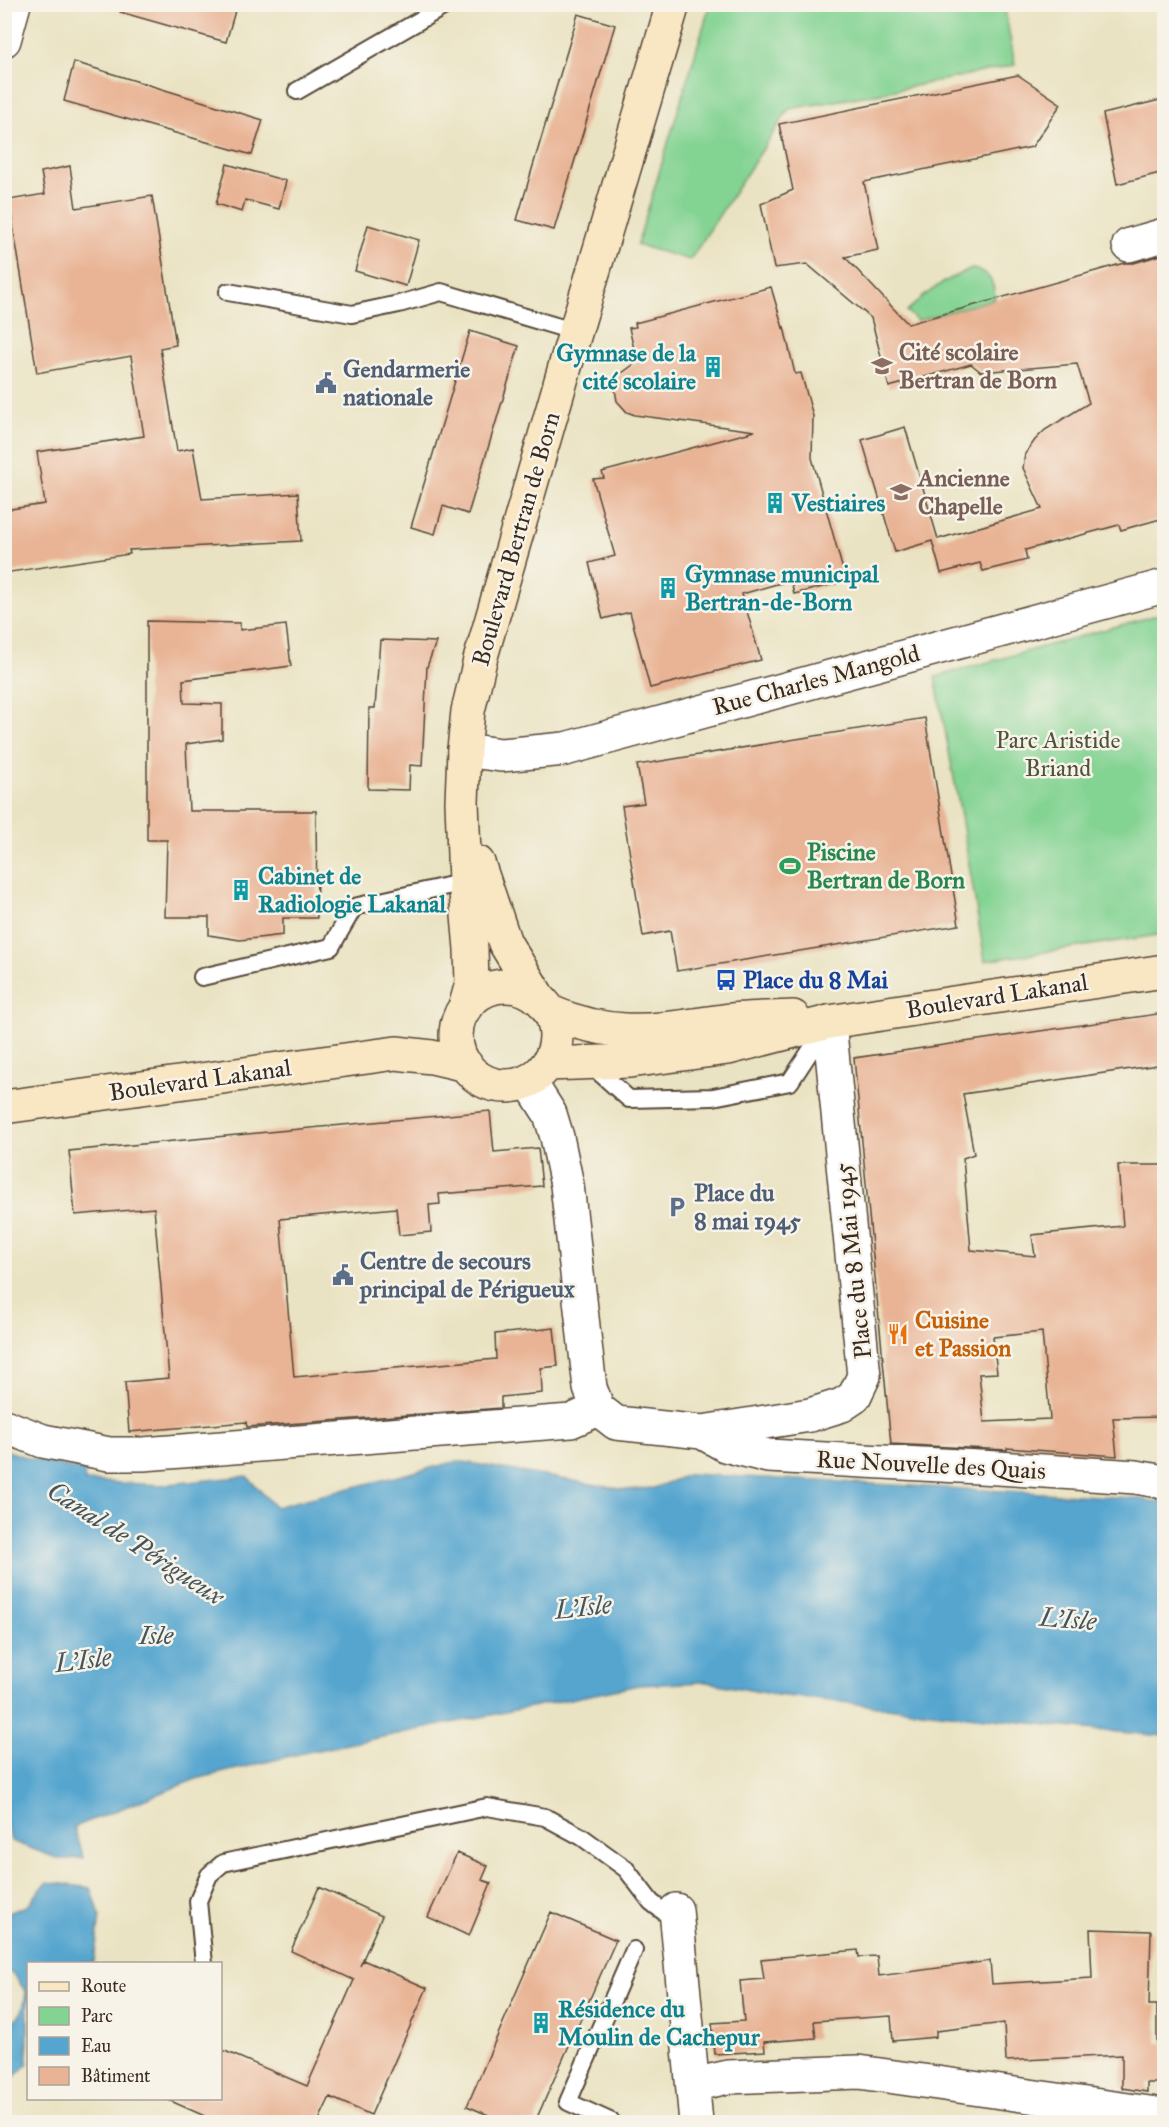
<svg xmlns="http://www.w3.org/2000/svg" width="1169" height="2127" font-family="'IM FELL Great Primer',serif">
  <rect width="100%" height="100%" fill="#f7f3e8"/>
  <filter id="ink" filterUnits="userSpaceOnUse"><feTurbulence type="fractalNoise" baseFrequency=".0167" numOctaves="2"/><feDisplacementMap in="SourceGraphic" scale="12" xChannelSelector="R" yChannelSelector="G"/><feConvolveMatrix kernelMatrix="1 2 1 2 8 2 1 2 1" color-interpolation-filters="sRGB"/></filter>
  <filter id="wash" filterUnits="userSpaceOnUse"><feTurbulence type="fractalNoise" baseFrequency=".008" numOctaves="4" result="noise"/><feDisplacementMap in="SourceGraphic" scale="24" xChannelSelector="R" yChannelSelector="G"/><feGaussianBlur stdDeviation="1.35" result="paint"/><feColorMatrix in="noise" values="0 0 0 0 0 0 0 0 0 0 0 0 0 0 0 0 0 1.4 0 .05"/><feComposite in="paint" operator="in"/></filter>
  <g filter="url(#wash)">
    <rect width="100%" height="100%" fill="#eae3c3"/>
    <path fill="#83d393" stroke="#5f7e58" stroke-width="1.5" d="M710,5h294l11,60 -134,28 -92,16 -99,151 -53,-15z
      M972,269c18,2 22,14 23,30l-78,22 -10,-10c20,-19 38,-32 65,-42z
      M1164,613v321l-179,27 -24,-145 -26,-139z"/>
    <path fill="#55a5cf" stroke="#486876" stroke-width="1.5" d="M5,1450l20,7 60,14 -1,10 76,4 87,-9 28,31 183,-46 168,29 28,-2 36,-14 444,24 30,5v233l-79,-7 -308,-34 -71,-13 -67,3 -336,68 -107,26 -122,48 10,31 -25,1 -48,-18 -6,-21z
      M47,1882l44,6 9,27 -6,48 -66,1v100l-23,21v-61c17,-5 19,-14 21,-32l-12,-17 -9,-6v-55l22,-8z"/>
    <g id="blocks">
      <path fill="#e9b495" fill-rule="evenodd" d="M121,4h116l-11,38 -106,-30z
        M578,14l37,11 -61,205 -37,-10z
        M74,62l189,58 -11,35 -188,-54z
        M1018,75l43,29 -29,43 -168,35 14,68 -33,7 63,67 216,-61h10l30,-9v264l-43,12 -2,-5 -94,25 2,10 -44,11 -3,-8 -39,10 -9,-32 -37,11 -33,-112 43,-13 33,112 104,-30 -19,-41 2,-14 10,-14 10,-10 44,-27 -12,-39 -96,8 -10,-8 -82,23 -18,-69 -64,-54 -33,4 -13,-64 32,-14 -14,-66z
        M1164,99v73l-47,12 -14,-70z
        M227,164l59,17 -7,28 -34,-9 -3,12 -26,-8z
        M70,166l6,42 76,-12 24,149 -16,3 17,103 16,-3 9,51 96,-6 3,48 -172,9 1,4 -126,19v-63l41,-6 -8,-52 107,-16 -13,-80 -94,17 -28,-173 36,-6 -4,-22z
        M368,225l51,15 -13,46 -51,-15z
        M771,287l12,41 1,-1 11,47 6,-1 12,43 -1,42 34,123 -52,13 -3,-14 -49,14 19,66 -111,28 -20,-76 -27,7 -14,-56 26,-7 -22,-77 11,-1 -2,-6 153,-41 -120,-16 -8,-3 -10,-11 -2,-12 3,-13 19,-14 -8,-34 7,-1 -1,-4z
        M470,331l49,15 -51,168 -25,-8 -8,28 -24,-7z
        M147,621l93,2v7l46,-5 5,41 -108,14 1,23 38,1v35l-36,5 3,67h127l1,107h-34v17l-43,5 -31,-5v-18h-44l2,-77h-20z
        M380,640l56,2 -9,25 -5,99 -12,-1 -1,25 -41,-1 1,-81h6z
        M925,718l34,207 -282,46 -7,-40 -27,5 -21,-130 22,-3 -7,-38z
        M1164,1013v51l-201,30 11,60 -11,4 8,92 64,6 -3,-21 91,-9 -5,-61h46v252l-51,1 4,38 -110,-8v2l-116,-6 -37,-386zM1042,1332l8,87 -66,3 -5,-48 18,-1 -4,-36z
        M490,1111l4,41 44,-4 4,38 -103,8 1,10 -11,1 2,27 -32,3 -3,-27 -116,11 14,158 202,-18 -1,-25 59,-6 4,38 -17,2 1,25 -41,4v11l-254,19 -1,-5 -117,10 -4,-50 44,-4 -15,-170 -79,7 -6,-64z
        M457,1853l31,13 -6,14 9,3 -22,53 -41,-19z
        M319,1887l63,29 -22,50 3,-6 64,28 -56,127 -41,-18 -12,25h-100l-54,-24h56v-49l87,37 47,-106 -63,-29z
        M551,1912l65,28 -81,182h-30l-38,-16z
        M1090,1929l61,2 -2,74h8v38h7v40h-17v9l-25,-4v-33l-116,6 -2,-38 -68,8v6l-43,4 -2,-25 -77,5 2,17 -52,4 1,9 -50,3 -3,-31 32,-2 -4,-40 24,-2 -3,-20 97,-9 1,7 18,-1 2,20 111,-15 2,23 100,-6z"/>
    </g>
  </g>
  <g filter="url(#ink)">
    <use href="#blocks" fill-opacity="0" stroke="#554637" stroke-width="1.5"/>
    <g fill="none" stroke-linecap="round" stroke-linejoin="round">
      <defs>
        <path id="lane" d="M297,91l151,-87
          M228,292l124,22 47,-10 42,-12 135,40
          M202,977l129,-30 23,-40 111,-25
          M591,1065l38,34 84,-2 77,-15 36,-55
          M204,1964l-6,-63 11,-26 14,-12 264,-56 58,10 37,20 44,32 25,33 13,10 12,-2
          M612,2122l-44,-20 66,-152"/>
        <path id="street" d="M4,40l10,-36
          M1129,245l35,-10
          M464,750l37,5 64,-6 599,-163
          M529,1081l21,33 7,23 10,48 23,203 8,21 18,14 86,9 108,-17 32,-10 12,-8 10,-21 -35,-354
          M4,1426l39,15 66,13h34l428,-33 27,-12
          M702,1432l23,13 43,11 230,12 138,9 28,5
          M676,1910l20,212
          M693,2085l35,-8 131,-5 305,43"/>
        <path id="secondary" d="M478,863l27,80 33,54
          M456 1036a50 50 0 1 1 100 0a50 50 0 1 1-100 0Z
          M465,1008l7,-25 -1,-34 -6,-67 -3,-80 2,-52 4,-39 12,-51 87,-300 106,-356
          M550,1012c65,28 107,18 173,9 23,-3 47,-3 70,-4
          M548,1064l82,-3 98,-13 101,-26 335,-51
          M4,1107l392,-54 36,4 34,8"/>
      </defs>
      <use href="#lane" stroke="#554637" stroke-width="20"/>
      <use href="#street" stroke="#554637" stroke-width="36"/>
      <use href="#secondary" stroke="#554637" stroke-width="36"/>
      <use href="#lane" stroke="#fff" stroke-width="16"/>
      <use href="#street" stroke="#fff" stroke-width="33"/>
      <use href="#secondary" stroke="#f9e7c3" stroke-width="33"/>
    </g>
  </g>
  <defs>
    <symbol id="school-bare" viewBox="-9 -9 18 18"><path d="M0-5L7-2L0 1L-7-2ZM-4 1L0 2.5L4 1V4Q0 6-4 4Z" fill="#8d6e63" stroke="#f7f3e8" stroke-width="2.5" paint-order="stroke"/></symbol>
    <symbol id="building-bare" viewBox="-9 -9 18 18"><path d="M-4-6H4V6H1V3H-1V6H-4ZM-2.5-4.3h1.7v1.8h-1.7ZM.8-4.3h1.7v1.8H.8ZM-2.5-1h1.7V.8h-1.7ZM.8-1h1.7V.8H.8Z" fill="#0f9aa8" stroke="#f7f3e8" stroke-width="2.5" paint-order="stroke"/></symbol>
    <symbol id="civic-bare" viewBox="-9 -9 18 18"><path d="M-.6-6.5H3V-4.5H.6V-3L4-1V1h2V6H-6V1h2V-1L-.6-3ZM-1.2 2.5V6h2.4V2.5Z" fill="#5c6f8a" stroke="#f7f3e8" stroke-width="2.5" paint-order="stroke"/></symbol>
    <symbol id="stadium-bare" viewBox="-9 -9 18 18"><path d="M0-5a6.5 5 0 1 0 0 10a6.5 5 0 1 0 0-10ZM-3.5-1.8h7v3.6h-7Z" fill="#2e9e5b" stroke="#f7f3e8" stroke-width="2.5" paint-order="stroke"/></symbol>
    <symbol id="bus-bare" viewBox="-9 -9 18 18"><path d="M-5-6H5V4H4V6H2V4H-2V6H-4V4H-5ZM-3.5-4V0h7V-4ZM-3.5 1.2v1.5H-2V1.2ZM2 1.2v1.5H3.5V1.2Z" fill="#1a4fb4" stroke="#f7f3e8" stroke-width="2.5" paint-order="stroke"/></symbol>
    <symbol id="parking-bare" viewBox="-9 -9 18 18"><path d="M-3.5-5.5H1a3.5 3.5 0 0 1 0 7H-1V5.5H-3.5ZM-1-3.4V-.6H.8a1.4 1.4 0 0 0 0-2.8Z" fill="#5c6f8a" stroke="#f7f3e8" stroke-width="2.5" paint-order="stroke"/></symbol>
    <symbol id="restaurant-bare" viewBox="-9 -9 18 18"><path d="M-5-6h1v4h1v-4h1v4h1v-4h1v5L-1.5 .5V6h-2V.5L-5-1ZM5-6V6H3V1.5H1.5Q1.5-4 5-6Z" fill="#e8710a" stroke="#f7f3e8" stroke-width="2.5" paint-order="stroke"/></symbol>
  </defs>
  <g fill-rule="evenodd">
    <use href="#school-bare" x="867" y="351" width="30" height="30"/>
    <use href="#building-bare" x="698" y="352" width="30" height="30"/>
    <use href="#civic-bare" x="311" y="368" width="30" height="30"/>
    <use href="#school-bare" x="886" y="477" width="30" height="30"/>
    <use href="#building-bare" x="760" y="488" width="30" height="30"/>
    <use href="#building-bare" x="653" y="573" width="30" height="30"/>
    <use href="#stadium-bare" x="775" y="851" width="30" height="30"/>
    <use href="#building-bare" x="226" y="875" width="30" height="30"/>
    <use href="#bus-bare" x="711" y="965" width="30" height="30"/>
    <use href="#parking-bare" x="662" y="1192" width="30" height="30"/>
    <use href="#civic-bare" x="328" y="1260" width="30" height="30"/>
    <use href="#restaurant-bare" x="883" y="1319" width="30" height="30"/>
    <use href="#building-bare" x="526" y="2008" width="30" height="30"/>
  </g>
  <g text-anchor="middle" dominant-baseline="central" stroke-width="5" stroke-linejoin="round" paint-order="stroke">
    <g font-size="24" font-weight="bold" fill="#785e54" stroke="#f7f3e8" text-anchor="start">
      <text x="899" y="352">Cité scolaire<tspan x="899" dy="28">Bertran de Born</tspan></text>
      <text x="918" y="478">Ancienne<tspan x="918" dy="28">Chapelle</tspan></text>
    </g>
    <g font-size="24" font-weight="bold" fill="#0d838f" stroke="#f7f3e8" text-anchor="start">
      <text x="696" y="353" text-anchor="end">Gymnase de la<tspan x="696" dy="28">cité scolaire</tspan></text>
      <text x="792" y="503">Vestiaires</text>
      <text x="685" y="574">Gymnase municipal<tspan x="685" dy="28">Bertran-de-Born</tspan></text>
      <text x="258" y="876">Cabinet de<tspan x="258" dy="28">Radiologie Lakanal</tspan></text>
      <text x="558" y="2009">Résidence du<tspan x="558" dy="28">Moulin de Cachepur</tspan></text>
    </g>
    <g font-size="24" font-weight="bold" fill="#4e5e75" stroke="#f7f3e8" text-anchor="start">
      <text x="343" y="369">Gendarmerie<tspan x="343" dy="28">nationale</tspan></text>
      <text x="694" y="1193">Place du<tspan x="694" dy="28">8 mai 1945</tspan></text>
      <text x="360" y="1261">Centre de secours<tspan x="360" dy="28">principal de Périgueux</tspan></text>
    </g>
    <g font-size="24" fill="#3b2a1e" stroke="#f7f3e8">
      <text transform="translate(516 539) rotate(-74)">Boulevard Bertran de Born</text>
      <text transform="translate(816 680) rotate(-15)">Rue Charles Mangold</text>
      <text transform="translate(997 996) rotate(-9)">Boulevard Lakanal</text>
      <text transform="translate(200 1080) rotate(-8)">Boulevard Lakanal</text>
      <text transform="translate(853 1261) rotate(-96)">Place du 8 Mai 1945</text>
      <text transform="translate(931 1465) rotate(3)">Rue Nouvelle des Quais</text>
    </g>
    <g font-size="24" fill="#4d543b" stroke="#f7f3e8">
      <text x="1058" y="740">Parc Aristide<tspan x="1058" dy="28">Briand</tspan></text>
    </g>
    <g font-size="24" font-weight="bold" fill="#27864d" stroke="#f7f3e8" text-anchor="start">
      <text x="807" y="852">Piscine<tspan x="807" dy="28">Bertran de Born</tspan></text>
    </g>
    <g font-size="24" font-weight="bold" fill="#164399" stroke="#f7f3e8" text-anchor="start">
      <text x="743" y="980">Place du 8 Mai</text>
    </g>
    <g font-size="24" font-weight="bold" fill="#c56008" stroke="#f7f3e8" text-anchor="start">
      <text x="915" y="1320">Cuisine<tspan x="915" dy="28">et Passion</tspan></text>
    </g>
    <g font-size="26" font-style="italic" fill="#44555c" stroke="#f7f3e8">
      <text transform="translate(136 1543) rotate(33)">Canal de Périgueux</text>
      <text transform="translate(583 1607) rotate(-6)">L'Isle</text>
      <text transform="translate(1068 1619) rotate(5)">L'Isle</text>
      <text x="156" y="1635">Isle</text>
      <text transform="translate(83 1660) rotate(-7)">L'Isle</text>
    </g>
  </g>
  <rect width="1169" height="2127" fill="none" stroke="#f7f3e8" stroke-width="24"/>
  <rect x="27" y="1962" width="195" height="138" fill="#f7f3e8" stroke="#aca397" stroke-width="1.5"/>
  <rect x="39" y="1982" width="30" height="9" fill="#f9e7c3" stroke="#aca397" stroke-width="1.5"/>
  <text x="81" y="1992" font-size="18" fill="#3b2a1e">Route</text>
  <rect x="39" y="2007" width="30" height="18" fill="#83d393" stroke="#aca397" stroke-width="1.5"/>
  <text x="81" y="2022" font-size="18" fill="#3b2a1e">Parc</text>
  <rect x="39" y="2037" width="30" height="18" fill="#55a5cf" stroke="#aca397" stroke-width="1.5"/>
  <text x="81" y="2052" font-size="18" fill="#3b2a1e">Eau</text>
  <rect x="39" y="2067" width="30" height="18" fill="#e9b495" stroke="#aca397" stroke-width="1.5"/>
  <text x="81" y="2082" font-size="18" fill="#3b2a1e">Bâtiment</text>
</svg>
